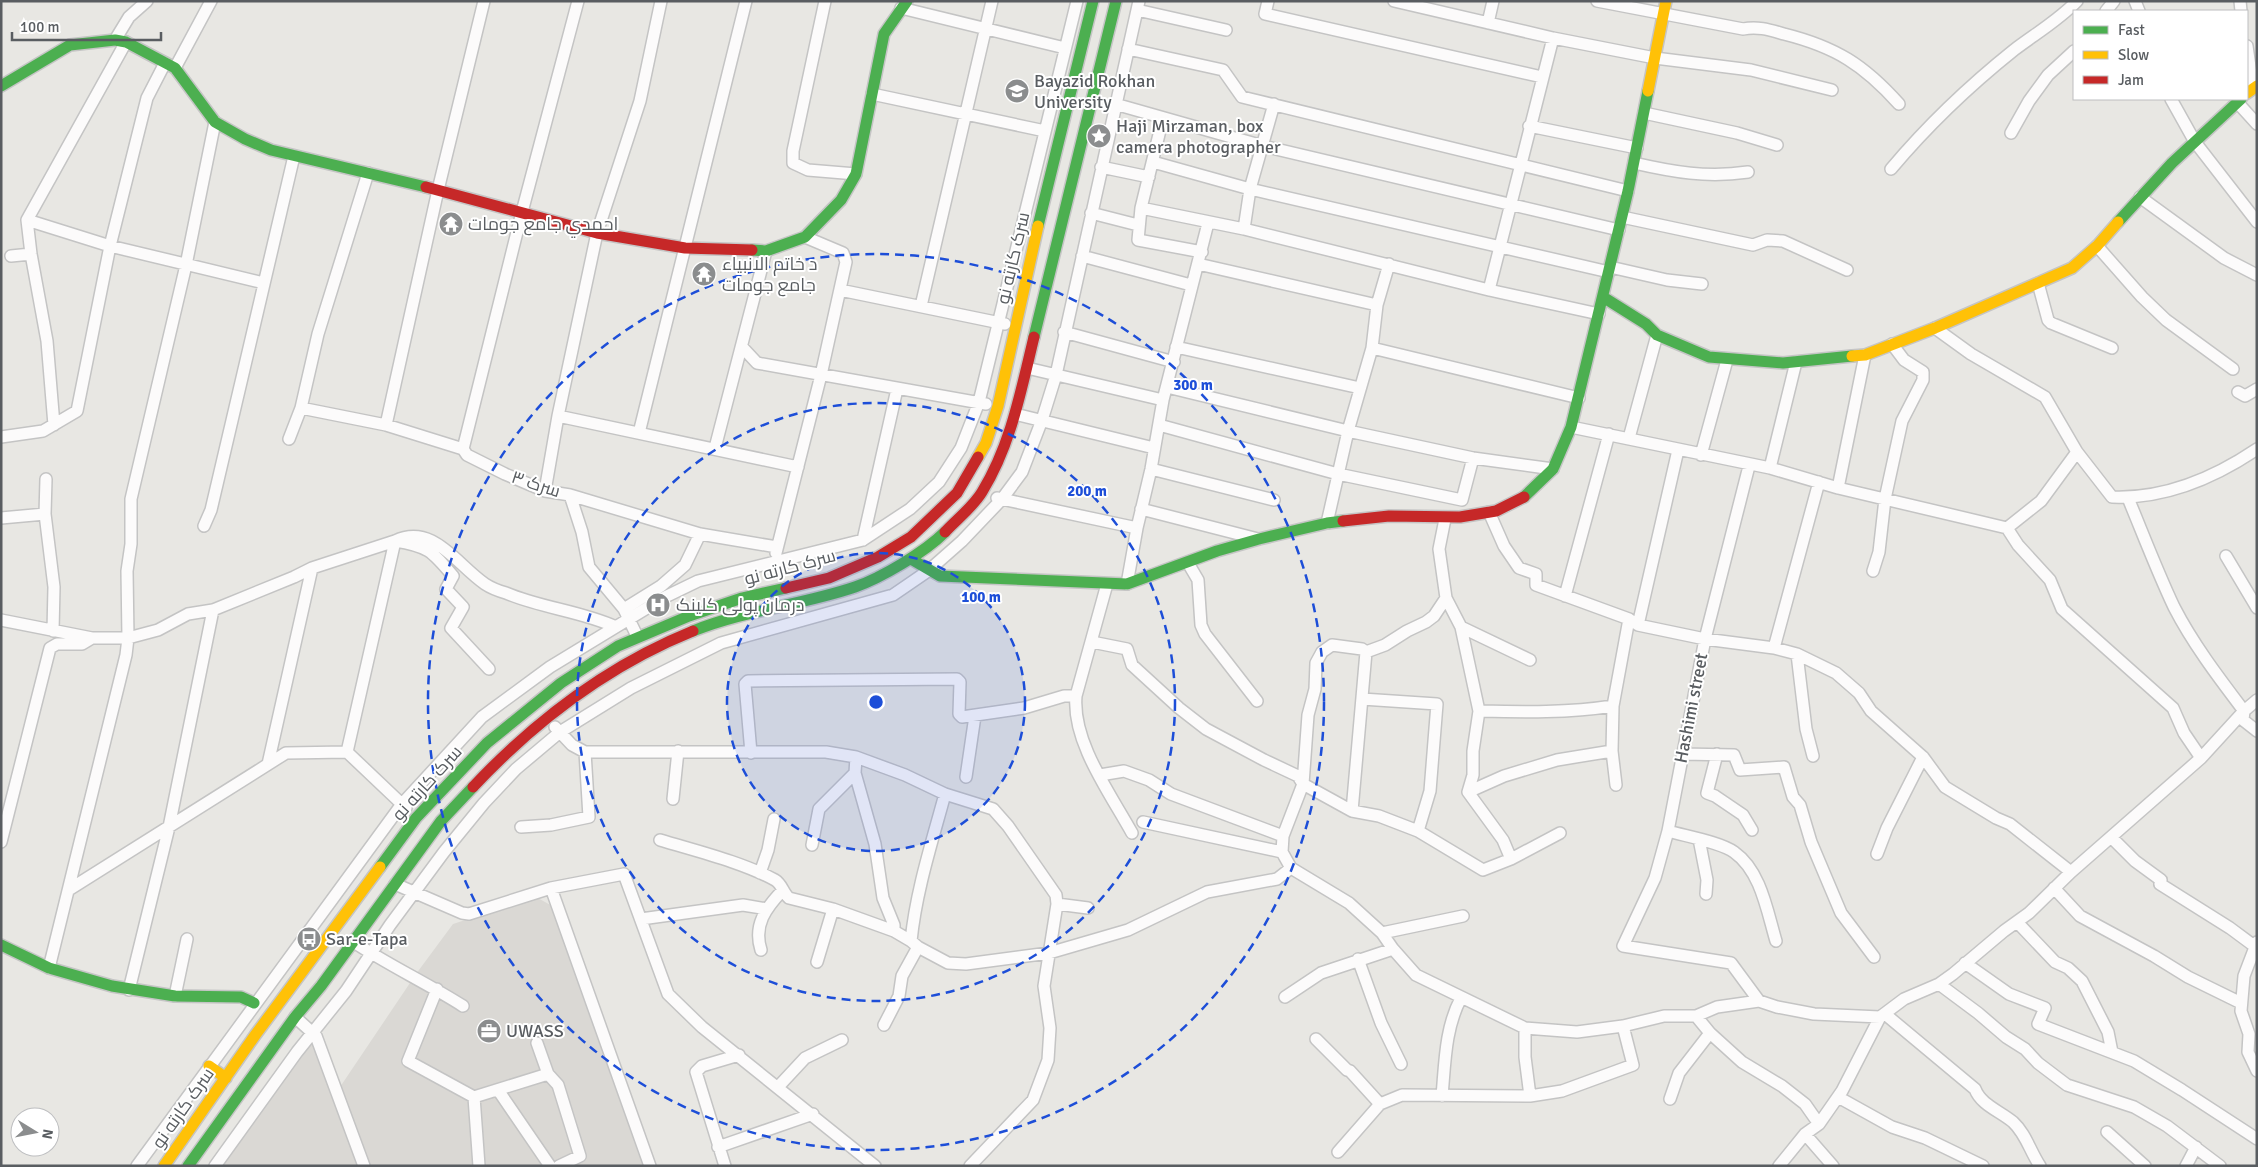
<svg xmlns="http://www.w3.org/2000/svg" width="2258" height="1167" font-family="Signika,Cairo,sans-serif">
  <rect width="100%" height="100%" fill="#e8e7e3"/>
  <path fill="#dad8d4" d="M536,897l18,10 96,259h-283l-27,-79 76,-113 37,-50z
    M316,1036l47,130h-140z"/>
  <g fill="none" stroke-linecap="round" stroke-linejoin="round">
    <defs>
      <path id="street" d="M825,1l-32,150v12l15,7 48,4
        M1268,1l-3,13 277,63
        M1394,1l159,37 102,20 96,12 81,20
        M1597,1l146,28c15,-3 27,1 41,5 52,13 80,31 115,70
        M2135,1l4,10
        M2240,1l1,10
        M901,8l164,40
        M1137,10l89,20
        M2106,11l8,-10
        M1488,23l5,-22
        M115,40l14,-23 18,-16
        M2247,46l6,41
        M1128,49l95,21 19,27 386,94
        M175,68l36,-67
        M872,94l173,37
        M2171,99l24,43 62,80
        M2237,102l20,22
        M1115,104l148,42 356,84
        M1644,113l93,20 40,12
        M1163,118l-22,90 -3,32 64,12
        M1529,126l108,22
        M2011,133l18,-32 19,-26 26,-24
        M1153,162l97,27 359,83
        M1634,163c39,9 73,15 114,9
        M1101,167l48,10
        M1891,169c37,-44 78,-83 123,-119 21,-16 45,-30 63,-49
        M2140,197l84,61 33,17
        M1141,208l103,21 245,61 110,24
        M1091,213l47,12
        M1622,217l131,28 14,-5 16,1 64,29
        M27,220l83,26 154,37
        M1244,229l6,-40 24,-85
        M2097,246l45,51 24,23 67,49
        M11,256l20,-2
        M1082,256l109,29
        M1198,264l179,41
        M1610,267l57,13 35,4
        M2038,283l10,37 3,3 61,25
        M840,290l165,34
        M1489,290l64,-252
        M921,306l71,-305
        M1935,328l36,26 74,43 32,55 35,45c53,2 102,-19 145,-48
        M1064,332l110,30
        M1176,347l184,41
        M743,348l14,15 229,41
        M1372,348l207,50
        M1027,368l136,32
        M1167,387l181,44 125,27 80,11
        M2238,392l7,4 12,-7
        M301,408l85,17 77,24 4,6 38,19 40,17 25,4 130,39 77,13
        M1015,414l139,34
        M558,416l240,51
        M54,425l-7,-84 -16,-87 -4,-34 99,-178
        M386,425l52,-235 46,-189
        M1159,425l179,49 124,26 11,-42
        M1571,427l199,41 68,20 169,40 11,17 32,35 12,29 111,99 11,25 17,25
        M639,433l107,-432
        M1,437l42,-6 34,-20 33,-165 37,-148 18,-35
        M1629,438l28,-103
        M289,439l12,-31 17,-74 50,-161
        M715,448l51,-197
        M463,449l59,-237 56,-211
        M1701,455l26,-95
        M1749,466l-44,173 -37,192 -13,47 -32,68 108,17 28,38
        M1770,468l26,-106
        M1151,469l123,31
        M46,479l-1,35 9,73 -1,44
        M1838,488l27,-133
        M545,491l13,-75 39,-183 43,-132 21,-100
        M570,495l12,37 7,35 35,42 13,27
        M997,498l140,30
        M2128,498c15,36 29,73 46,109 19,37 45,71 70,104l-1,9 14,11
        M1141,509l117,30
        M1489,512l15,34 15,22 17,6v11l93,34 9,6 67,14 69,9 23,6 39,19 23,20 12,18 52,46 22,30 51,31 14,6 61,48
        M1,518l44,-4
        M1445,519l-6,30 7,49 -12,18 -8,6 -19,9 -22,14 -19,7 -4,-3 -30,-4 -10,7 -6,11 -1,26 -7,26 -5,69 -20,52 -1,16 9,16 58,35 33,30 11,16 23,26 109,53 52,4 46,-6 41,-10h32l21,-9 42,-6 18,6 37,7 66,3
        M1327,523l21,-92 24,-83 5,-43 12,-41
        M204,526l7,-16 83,-354
        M2007,528l34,-27 36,-49
        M863,540l34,-151
        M776,553l45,-178 25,-113 -3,-9 -38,-16
        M2226,556l31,52
        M1188,563l10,17 3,45 4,9 52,67
        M1873,571l6,-19 6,-53 17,-78 21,-41v-8l-19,-12 -12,-16
        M1107,584l-31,112c-4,46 34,97 56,137
        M1127,584l10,-56 14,-59 12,-69 45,-177
        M1565,596l44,-162
        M1446,598l15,29 18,84 -6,40v24l-5,17
        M624,609l37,-23 24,-21 15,-31
        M1,620l91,18h36l30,-8 30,-16 25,-4 81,-33 18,-9 83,-27c38,-18 61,23 90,43 6,4 14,7 21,9 35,15 75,18 110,34
        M1638,625l40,-175
        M1461,627l69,33
        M1092,642l35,7 5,16 47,43 27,21 58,31 34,16 5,8 49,27 27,5 39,15 65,39 28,-11 49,-26
        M1774,648l45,-166
        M1797,654l9,75 7,27
        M1362,699l75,5 -7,87 -12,40
        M1479,711c45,1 89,2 134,-5
        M555,727l17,18 13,7h241l30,5 49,18 40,19 48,15 15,17 48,69 1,9 -13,82 6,42 -2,32 -15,40 -63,66
        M347,752l48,-211c33,5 37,10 58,35l-7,13 17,18 -12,21 38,41
        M751,753l-6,-69 3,-3 209,-2 3,3 -1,32 3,3 62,-9 40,-12h12
        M1682,754l52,1 6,15 44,-3 9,30 7,8 11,37 30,71 33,44
        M1717,754l-10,39 8,3 28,19 9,15
        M856,757l-1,16 20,71 8,54 11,27v6l17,10
        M268,764l44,-196
        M1100,775l24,-4 25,9 22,14 112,42
        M966,777l9,-61
        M1616,785l-4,-34 1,-45 16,-87
        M1468,792l36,-16 53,-16 55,-9
        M1468,792l35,48 8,19
        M673,799l5,-48
        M1352,811l14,-159
        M1143,822l139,30
        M521,827l30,-2 38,-8 -4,-65
        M1668,831c17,5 52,11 66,21 27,19 33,59 42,89
        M2111,837l24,24 26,19 -1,4 70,44 27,20
        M1699,839l8,41 -1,14
        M660,840c36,11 82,22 115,40 7,4 8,13 14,18l44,11 61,22
        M1,842l49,-194 7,-4h25l10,-6
        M812,845l7,-36 36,-36
        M1877,854l10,-26 36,-71
        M760,873l8,-23 6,-31
        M395,884l67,29 7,1 82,-26 73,-14 44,120 34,33 173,139
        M551,888l99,278
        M2054,888l26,28 74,40 34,21 53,26
        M70,889l216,-136 61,-1 59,56
        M1057,904l31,4
        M641,919l102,-14 24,4
        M2017,922l38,40 13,6 14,13 26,51 4,20
        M1382,933l81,-17
        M352,941c36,24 75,42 111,65
        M2257,942l-13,34 -3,35 8,23 -1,18 9,19
        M918,947l30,16 18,1 83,-11 79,-23 79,-38 70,-13 14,-11
        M761,950c-8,-25 5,-42 21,-59
        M1358,959l23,64 20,41
        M817,962l16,-53
        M1965,963l44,31 36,14 -7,16 96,37 48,29 75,49
        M49,968l77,-313 2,-17 -1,-67 4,-27v-45l55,-234 29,-143
        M1939,984l39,29 28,24 19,12 13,14 29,22 67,22 33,19 53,40
        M437,989l-29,72 66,36 5,69
        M129,990l40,-163 44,-217
        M175,996l12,-57
        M1285,997l36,-24 72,-24
        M1885,1014l90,75c6,16 25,22 38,33 13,12 17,29 27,44
        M1696,1016l14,17 32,29 40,24 23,18 14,20
        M295,1017l21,19 48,130
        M884,1025l15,-29 3,-20 16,-29 -7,-6c5,-50 21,-99 34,-147
        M1525,1028v29l5,39
        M1316,1039l31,31 3,1 30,33
        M548,1074l10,11 22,71 -21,10
        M778,1087l27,-29 37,-18
        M498,1090l52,76
        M1442,1096c3,-33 3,-68 19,-98
        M474,1097l74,-23 -11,-31
        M1838,1097l54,30 33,11 58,28
        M1670,1099l9,-26 31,-40
        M2107,1132l38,34
        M1805,1134l28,32
        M718,1147l95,-33
        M1338,1152l42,-48 22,-9 128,1 32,-5 71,-26 -10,-39
        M137,1166l265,-362 80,-87 68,-50 115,-70 33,-16 165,-41 47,-31 29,-27 22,-34 18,-46 98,-401
        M215,1166l82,-114 49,-61 44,-66 54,-73 40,-49 32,-34 44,-37 71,-44 90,-45 172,-48 35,-24 34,-30 40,-42 20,-27 20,-52 14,-45 83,-374
        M725,1166l-29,-94 6,-6 37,-11
        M1779,1166l26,-32 14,-10 23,-33 38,-74 24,-18 35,-15 14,-10 51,-43 25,-18 42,-41 130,-114 43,-47 13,-11
        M2186,1166l10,-19"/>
      <path id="fast" d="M1,86l69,-41 45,-5 11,2 49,26 40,54 30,17 26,11 155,37
        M2118,222l54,-59 69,-64
        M1038,226l55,-225
        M752,250l14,1 39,-14 36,-37 15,-26 28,-140 23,-33
        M1603,297l43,27 11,11 52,22 74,6 69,-7
        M1034,337l82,-336
        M1524,497l29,-28 18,-42 57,-236 20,-100
        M911,559l29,17 187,8 90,-33 42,-12 68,-16 16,-2
        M693,631c52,-21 109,-26 162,-44 26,-9 70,-35 90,-55
        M380,867l36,-49 71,-75 74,-60 57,-37 71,-30 53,-18 44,-10
        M1,945l48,23 63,18 63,10 66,1 13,6
        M188,1166l107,-149 26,-31 120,-165 32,-34"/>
      <path id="slow" d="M1648,91l18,-90
        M2247,93l10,-7
        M1852,356l13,-1 70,-27 137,-60 25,-22 21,-24
        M978,457l8,-14 12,-37 40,-180
        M209,1066l17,12
        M164,1166l92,-132 124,-167"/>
      <path id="jam" d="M426,187l171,46 88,15 67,2
        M1343,521l46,-5 71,1 36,-6 28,-14
        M945,532c12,-13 28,-25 37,-40 29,-47 39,-102 52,-155
        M786,588l43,-10 49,-21 33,-20 46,-44 21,-36
        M473,787c62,-66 136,-122 220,-156"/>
    </defs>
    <use href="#street" stroke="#c4c4c4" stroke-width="14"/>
    <use href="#fast" stroke="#c5c5c5" stroke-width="14"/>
    <use href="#slow" stroke="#c5c5c5" stroke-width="14"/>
    <use href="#jam" stroke="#c5c5c5" stroke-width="14"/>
    <use href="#street" stroke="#fcfbfb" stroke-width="11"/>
    <use href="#fast" stroke="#4caf50" stroke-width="11"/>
    <use href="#slow" stroke="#ffc107" stroke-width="11"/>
    <use href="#jam" stroke="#c62828" stroke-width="11"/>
  </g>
  <circle cx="876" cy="702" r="149" fill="#1d4ed8" fill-opacity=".12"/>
  <g fill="none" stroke="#1d4ed8" stroke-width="2.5" stroke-dasharray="9 6">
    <circle cx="876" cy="702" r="149"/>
    <circle cx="876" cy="702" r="299"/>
    <circle cx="876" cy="702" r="448"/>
  </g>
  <defs>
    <symbol id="university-disc" viewBox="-11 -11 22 22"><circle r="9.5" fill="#8b8d8e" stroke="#fff"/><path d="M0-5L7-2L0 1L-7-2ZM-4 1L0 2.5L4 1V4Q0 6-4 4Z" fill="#fff"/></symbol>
    <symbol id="sight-disc" viewBox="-11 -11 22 22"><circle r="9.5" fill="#8b8d8e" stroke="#fff"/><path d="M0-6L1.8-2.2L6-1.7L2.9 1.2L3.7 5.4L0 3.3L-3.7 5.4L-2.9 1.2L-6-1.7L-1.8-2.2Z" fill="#fff"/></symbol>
    <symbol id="temple-disc" viewBox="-11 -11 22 22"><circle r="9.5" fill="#8b8d8e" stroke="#fff"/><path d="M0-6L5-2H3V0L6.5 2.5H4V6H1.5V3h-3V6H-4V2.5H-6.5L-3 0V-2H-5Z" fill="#fff"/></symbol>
    <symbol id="hospital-disc" viewBox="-11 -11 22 22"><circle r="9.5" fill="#8b8d8e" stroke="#fff"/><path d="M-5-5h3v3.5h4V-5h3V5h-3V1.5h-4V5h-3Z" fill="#fff"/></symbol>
    <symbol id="bus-disc" viewBox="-11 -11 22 22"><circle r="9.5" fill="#8b8d8e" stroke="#fff"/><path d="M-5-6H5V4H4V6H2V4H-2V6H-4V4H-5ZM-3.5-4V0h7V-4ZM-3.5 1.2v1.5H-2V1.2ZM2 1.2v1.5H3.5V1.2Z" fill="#fff"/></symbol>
    <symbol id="office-disc" viewBox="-11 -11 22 22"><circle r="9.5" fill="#8b8d8e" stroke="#fff"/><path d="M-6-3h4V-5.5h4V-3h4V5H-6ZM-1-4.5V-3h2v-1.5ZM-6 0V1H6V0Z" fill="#fff"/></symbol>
  </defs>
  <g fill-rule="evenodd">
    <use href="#university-disc" x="1003" y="77" width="28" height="28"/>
    <use href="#sight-disc" x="1085" y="122" width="28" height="28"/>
    <use href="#temple-disc" x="437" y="210" width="28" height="28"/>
    <use href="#temple-disc" x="690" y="260" width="28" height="28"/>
    <use href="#hospital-disc" x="644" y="591" width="28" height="28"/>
    <use href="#bus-disc" x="295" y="925" width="28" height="28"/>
    <use href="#office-disc" x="475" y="1017" width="28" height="28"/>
  </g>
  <g text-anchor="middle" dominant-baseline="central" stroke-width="4" stroke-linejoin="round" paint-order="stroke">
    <g font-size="18" fill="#595d61" stroke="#fff" text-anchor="start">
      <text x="1034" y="81">Bayazid Rokhan<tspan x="1034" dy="21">University</tspan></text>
      <text x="1116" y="126">Haji Mirzaman, box<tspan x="1116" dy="21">camera photographer</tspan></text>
      <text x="468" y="224">احمدي جامع جومات</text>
      <text x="722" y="264">د خاتم الانبیاء<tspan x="722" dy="21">جامع جومات</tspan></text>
      <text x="676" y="605">درمان پولی کلینک</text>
      <text x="326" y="939">Sar-e-Tapa</text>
      <text x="506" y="1031">UWASS</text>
    </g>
    <g font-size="18" fill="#595d61" stroke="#fff">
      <text transform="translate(1013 258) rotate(-77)">سرک کارته نو</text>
      <text transform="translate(536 484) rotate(18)">سرک ۳</text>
      <text transform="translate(790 567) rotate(-15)">سرک کارته نو</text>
      <text transform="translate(1691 708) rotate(-79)">Hashimi street</text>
      <text transform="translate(427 783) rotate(-48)">سرک کارته نو</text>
      <text transform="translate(183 1108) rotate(-55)">سرک کارته نو</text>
    </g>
  </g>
  <circle cx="876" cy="702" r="8" fill="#1d4ed8" stroke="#fff" stroke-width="2.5"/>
  <g font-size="15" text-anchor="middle" font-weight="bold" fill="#1d4ed8" stroke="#fff" stroke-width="4" stroke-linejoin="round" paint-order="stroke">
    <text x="1193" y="390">300 m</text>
    <text x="1087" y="496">200 m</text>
    <text x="981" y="602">100 m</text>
  </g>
  <rect width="2258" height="1167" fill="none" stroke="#595d61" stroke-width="5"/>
  <rect x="2073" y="10" width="175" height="90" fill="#ffffff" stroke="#bdbec0"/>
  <rect x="2083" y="26" width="25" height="8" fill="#4caf50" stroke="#bdbec0"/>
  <text x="2118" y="35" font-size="15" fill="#595d61">Fast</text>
  <rect x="2083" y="51" width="25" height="8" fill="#ffc107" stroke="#bdbec0"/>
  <text x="2118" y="60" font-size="15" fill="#595d61">Slow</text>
  <rect x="2083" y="76" width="25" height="8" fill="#c62828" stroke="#bdbec0"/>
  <text x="2118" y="85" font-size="15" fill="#595d61">Jam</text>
  <g transform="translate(35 1132) rotate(100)"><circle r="24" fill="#ffffff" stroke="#bdbec0"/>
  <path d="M0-4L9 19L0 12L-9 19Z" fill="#8b8d8e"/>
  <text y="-8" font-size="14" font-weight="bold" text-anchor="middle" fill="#595d61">N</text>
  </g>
  <path d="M12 32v8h149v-8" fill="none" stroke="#595d61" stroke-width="2.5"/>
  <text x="20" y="32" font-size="15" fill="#595d61" stroke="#ffffff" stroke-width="4" paint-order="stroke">100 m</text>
</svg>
